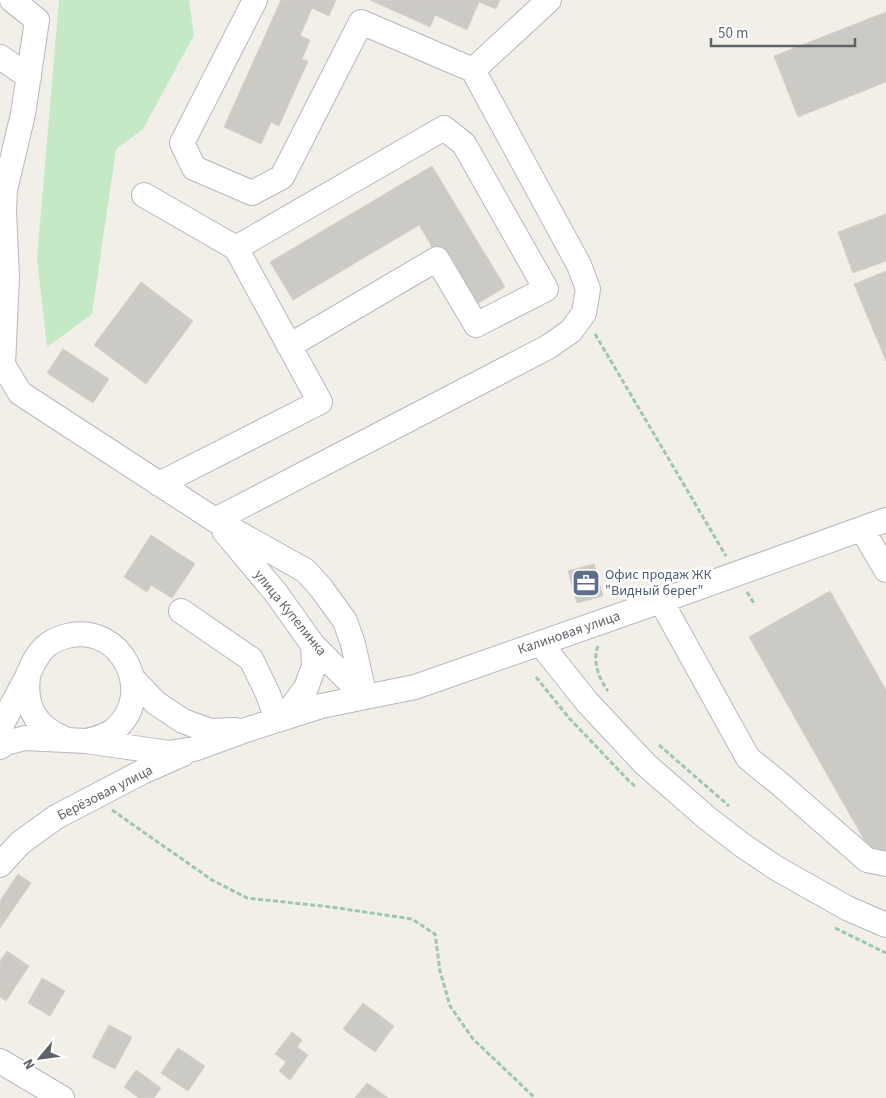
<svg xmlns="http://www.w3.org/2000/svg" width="886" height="1098" font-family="'Source Sans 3',sans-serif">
  <rect width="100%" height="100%" fill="#f1efe8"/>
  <path fill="#c5e8c5" d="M59,0h130l5,35 -51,94 -27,20 -24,165 -45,33 -10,-88z"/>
  <path fill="#cccac5" stroke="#d6d1c6" d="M281,0h55l-7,16 -17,-8 -12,28 10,4 -8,19 6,2 -29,65 -8,-4 -10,22 -37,-17z
    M370,0h130l-4,9 -17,-7 -12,28 -32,-15 -5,12z
    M886,12v70l-88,35 -24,-61z
    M432,166l73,121 -36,22 -50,-84 -126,75 -23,-38z
    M886,214v47l-33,12 -15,-41z
    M886,271v90l-32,-77z
    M141,282l52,39 -47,63 -52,-39z
    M63,349l46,30 -16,24 -46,-30z
    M151,535l44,29 -23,34 -21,-13 -4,7 -23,-15z
    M594,564l9,32 -26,7 -9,-32z
    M830,591l56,99v163l-11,6 -126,-222z
    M18,874l13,9 -31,45v-27z
    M7,951l22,15 -23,35 -6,-4v-36z
    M42,978l23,13 -15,25 -22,-13z
    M363,1003l31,23 -19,26 -32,-23z
    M109,1025l23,12 -17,32 -23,-12z
    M292,1032l10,8 -5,7 11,8 -18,25 -11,-9 7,-9 -11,-8z
    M178,1048l27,18 -17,25 -27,-18z
    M136,1070l25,18 -7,10h-15l-15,-11z
    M367,1083l21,15h-33z"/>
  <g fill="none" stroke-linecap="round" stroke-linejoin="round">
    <defs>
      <path id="minor" d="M255,0l-73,143 12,25 58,25 30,-16 79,-155 112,48
        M0,57l29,20
        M144,195l92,53 84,154 -161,82
        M0,208l4,3 3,66 -4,88 17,28 195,127 91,51 15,17 24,33 8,23 12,53
        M4,211l1,-21 18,-76 14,-94 -25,-20
        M236,248l208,-120 20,16 82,145 -70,36 -39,-66 -148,87
        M215,520l333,-173 23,-16 13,-18 4,-24 -9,-24 -106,-195 76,-70
        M862,529l24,41
        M224,531l52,62 37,52 52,52
        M661,601l87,157 32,26 87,76 19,4
        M181,611l70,48 17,35 9,26
        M540,643l47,59 58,62 62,54 35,27 34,23 71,40 39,17
        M28,676c-4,32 8,51 37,63
        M133,679l23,24 27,18 27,10 25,-1
        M284,717l22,-29 8,-22 -1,-21
        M0,728c9,-17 18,-34 27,-51 5,-11 8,-20 17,-29 6,-6 15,-10 23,-12 55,-14 90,59 47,94 -8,6 -18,9 -28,11
        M0,747l6,-4 19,-5 61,3 83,12 25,-4 52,-19 75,-24 94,-19 246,-86 225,-81
        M0,865l20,-22 36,-26 86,-45 41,-18
        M0,1061l62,37"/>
    </defs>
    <use href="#minor" stroke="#b5b8bc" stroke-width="26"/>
    <path stroke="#9cc7a9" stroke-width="3" stroke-dasharray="5 2.5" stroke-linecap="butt" d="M595,334l131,222
      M747,592l8,13
      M598,646c-6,15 1,33 10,45
      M536,677l33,41 60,63 7,6
      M659,745l70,61
      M112,810l100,70 35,18 84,9 81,12 23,15 5,37 10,35 23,33 62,59
      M835,928l51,25"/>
    <use href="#minor" stroke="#fff" stroke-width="24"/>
  </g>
  <defs>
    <symbol id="office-square" viewBox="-11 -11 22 22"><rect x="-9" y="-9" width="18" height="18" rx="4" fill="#5c6f8a" stroke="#fff"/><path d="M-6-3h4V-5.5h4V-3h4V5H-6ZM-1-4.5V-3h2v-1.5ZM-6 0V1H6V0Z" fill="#fff"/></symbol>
  </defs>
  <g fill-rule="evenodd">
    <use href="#office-square" x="570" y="567" width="32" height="32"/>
  </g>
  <g text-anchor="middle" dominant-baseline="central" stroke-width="5" stroke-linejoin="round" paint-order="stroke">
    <g font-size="14" fill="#4e5e75" stroke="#fff" text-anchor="start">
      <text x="605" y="575">Офис продаж ЖК<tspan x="605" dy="16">"Видный берег"</tspan></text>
    </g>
    <g font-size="14" fill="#5f6368" stroke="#fff">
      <text transform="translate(290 613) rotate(51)">улица Купелинка</text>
      <text transform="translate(569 633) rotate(-19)">Калиновая улица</text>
      <text transform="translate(105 793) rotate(-27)">Берёзовая улица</text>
    </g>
  </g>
  <g transform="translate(40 1058) rotate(241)" stroke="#ffffff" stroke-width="4" paint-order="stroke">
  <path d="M0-4L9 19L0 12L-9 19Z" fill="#5f6368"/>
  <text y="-8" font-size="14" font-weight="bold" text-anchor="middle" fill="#5f6368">N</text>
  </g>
  <path d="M711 38v8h144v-8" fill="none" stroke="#5f6368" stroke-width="2.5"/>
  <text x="718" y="38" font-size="15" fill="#5f6368" stroke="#ffffff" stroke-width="4" paint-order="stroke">50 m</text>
</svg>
